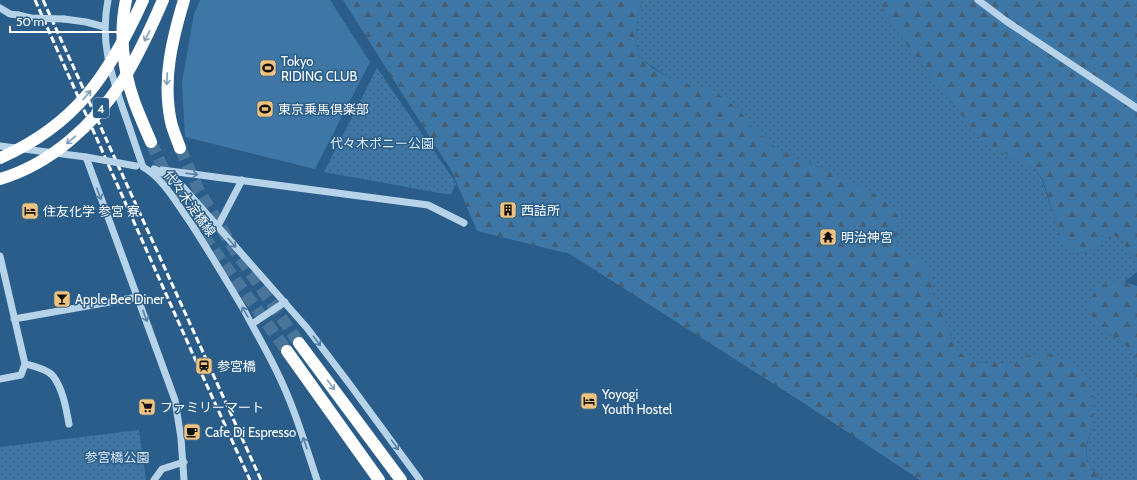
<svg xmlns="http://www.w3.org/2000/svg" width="1137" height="480" font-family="Cabin,'Noto Sans JP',sans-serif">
  <defs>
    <pattern id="grass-dots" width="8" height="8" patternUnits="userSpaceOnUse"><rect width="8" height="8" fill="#3e77a5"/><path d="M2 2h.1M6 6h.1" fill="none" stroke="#465f74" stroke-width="1.8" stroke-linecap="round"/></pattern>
    <pattern id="forest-firs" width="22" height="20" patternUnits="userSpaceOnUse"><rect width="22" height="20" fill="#3e77a5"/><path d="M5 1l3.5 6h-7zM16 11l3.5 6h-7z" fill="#465f74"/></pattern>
  </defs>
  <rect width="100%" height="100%" fill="#2a5d89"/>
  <path fill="url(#grass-dots)" d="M642,0h237l10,22 63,80 22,30 46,28 14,8 8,12 19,58 18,15 16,-4 7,-9 11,-5 8,4 13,20 3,2v11l-13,10h-16l-19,29 6,10 11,11 16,9 12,13 3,13 -4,25 4,23v65h-35c-21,-21 -17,-28 -10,-54l-65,-70 -14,7h-30l-12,-2 -10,-7 -7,-9 -10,-26 -7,-15 -5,-14v-11l-35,-32 -1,-6 -74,-73 -23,-8 -26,-14 -21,-19 -14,-18 -49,-24 -20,-7 -29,-20 -5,-13 3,-28z
    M377,68l79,115 -5,12 -127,-23z
    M139,430l7,50h-146v-33z"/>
  <path fill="url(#forest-firs)" d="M343,0h299l-4,17 -3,28 5,13 13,10 16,10 48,15 21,16 14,18 21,19 26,14 23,8 62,31 10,11 5,8 -3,23 1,6 26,17 7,6 2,9v11l5,14 7,15 10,26 7,9 10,7 12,2h30l14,-7 20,-4 18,9 18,14 11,24 -2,27 -6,20 1,15 7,11 8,8h-182l-118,-78 -232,-148 -93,-23 -25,-59z
    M879,0h258v261l-3,-2 -13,-20 -8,-4 -11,5 -7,9 -16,4 -11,-4 -7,-11 -18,-58 -9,-12 -42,-21 -18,-15 -22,-30 -63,-80z
    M1108,282h16l13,4v129l-4,-23 4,-25 -3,-13 -12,-13 -16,-9 -12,-11 -5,-10 1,-11 8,-13z"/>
  <path fill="#3e77a5" d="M200,0h130l40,62 -55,107 -130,-32 -3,-55 12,-68z"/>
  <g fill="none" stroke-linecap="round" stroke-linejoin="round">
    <path stroke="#4a759b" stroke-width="12" stroke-dasharray="12 6" stroke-linecap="butt" d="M151,142l21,46 28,43 87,120
      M180,148l18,41 36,60 65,94"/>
    <path stroke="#b7d3e9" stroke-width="7" d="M108,0c-8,40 2,71 15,109 7,19 13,39 20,58 20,11 34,37 47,55 19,29 36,58 54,88 11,21 23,41 33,62 17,34 28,72 40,108
      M978,0l28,21 131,87
      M0,8l10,6 8,1
      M64,19l22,3 19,5
      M0,146l86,11 89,243 6,38 3,42
      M154,169l17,8 12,10 124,141 41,54 72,98
      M162,170l266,35 36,18
      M218,226l24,-46
      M0,256l25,108 -4,11 -21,4
      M14,319l124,-22
      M252,324l33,-22
      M25,364c8,2 22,5 28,12 10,13 13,32 16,48
      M154,480l8,-11 22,-7"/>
    <path stroke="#fff" stroke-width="12" d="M126,0c-7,33 -3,70 8,101 5,14 11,27 17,41
      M180,148c-3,-9 -7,-17 -9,-26 -9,-42 1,-82 13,-122
      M299,343l102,137
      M287,351l92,129"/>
    <path stroke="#fff" stroke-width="3" stroke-dasharray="7 3" stroke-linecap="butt" d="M35,0l164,368 51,112
      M43,0l218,480"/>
    <path stroke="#b7d3e9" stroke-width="7" d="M18,15l13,3 33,1
      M86,157l50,9"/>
    <path stroke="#fff" stroke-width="12" d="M0,158c76,-33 110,-85 143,-158
      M0,179c51,-15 93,-54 122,-97 16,-26 29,-54 41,-82"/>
  </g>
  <defs><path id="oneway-shaft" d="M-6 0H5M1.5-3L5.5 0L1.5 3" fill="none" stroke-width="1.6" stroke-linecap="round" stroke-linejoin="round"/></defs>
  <g stroke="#7f9eb8">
    <use href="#oneway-shaft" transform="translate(147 36) rotate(117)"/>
    <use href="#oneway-shaft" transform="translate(167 79) rotate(92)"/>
    <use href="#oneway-shaft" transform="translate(87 95) rotate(-50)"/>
    <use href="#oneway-shaft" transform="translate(71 140) rotate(140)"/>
    <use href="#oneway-shaft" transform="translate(331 385) rotate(54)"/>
  </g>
  <g stroke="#5480a6">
    <use href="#oneway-shaft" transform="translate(192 174) rotate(7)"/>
    <use href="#oneway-shaft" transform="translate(99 194) rotate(70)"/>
    <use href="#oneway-shaft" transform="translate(232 243) rotate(48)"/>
    <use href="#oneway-shaft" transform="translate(245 312) rotate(-120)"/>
    <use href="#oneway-shaft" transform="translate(145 316) rotate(70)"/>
    <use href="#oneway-shaft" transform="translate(317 341) rotate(53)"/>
    <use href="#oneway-shaft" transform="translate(305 443) rotate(-109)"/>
    <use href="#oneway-shaft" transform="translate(395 445) rotate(54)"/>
  </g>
  <defs>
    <symbol id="stadium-square" viewBox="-11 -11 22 22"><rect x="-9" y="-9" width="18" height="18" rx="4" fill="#efc37e" stroke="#2a5d89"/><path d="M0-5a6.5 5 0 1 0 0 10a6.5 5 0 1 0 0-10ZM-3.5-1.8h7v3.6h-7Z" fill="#111"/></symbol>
    <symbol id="building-square" viewBox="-11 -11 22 22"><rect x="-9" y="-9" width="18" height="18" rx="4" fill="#efc37e" stroke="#2a5d89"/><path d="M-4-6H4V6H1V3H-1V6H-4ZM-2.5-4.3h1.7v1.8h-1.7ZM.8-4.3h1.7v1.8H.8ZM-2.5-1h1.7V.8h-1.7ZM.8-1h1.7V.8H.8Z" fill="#111"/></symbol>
    <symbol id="hotel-square" viewBox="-11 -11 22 22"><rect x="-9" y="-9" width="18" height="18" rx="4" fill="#efc37e" stroke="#2a5d89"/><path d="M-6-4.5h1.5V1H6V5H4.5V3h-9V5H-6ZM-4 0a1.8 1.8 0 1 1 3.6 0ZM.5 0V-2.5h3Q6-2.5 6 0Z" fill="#111"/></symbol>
    <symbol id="temple-square" viewBox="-11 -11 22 22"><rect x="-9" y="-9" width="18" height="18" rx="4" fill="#efc37e" stroke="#2a5d89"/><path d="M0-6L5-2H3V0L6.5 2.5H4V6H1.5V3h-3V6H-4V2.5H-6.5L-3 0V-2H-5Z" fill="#111"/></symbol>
    <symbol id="bar-square" viewBox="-11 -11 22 22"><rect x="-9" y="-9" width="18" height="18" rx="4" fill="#efc37e" stroke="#2a5d89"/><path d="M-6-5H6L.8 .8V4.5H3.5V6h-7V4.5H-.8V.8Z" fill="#111"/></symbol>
    <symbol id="station-square" viewBox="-11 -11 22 22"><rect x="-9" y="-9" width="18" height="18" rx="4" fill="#efc37e" stroke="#2a5d89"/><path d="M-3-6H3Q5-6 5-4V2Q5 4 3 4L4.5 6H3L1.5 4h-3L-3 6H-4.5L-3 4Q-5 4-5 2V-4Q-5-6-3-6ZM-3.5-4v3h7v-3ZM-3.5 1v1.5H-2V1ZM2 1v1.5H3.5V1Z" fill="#111"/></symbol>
    <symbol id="supermarket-square" viewBox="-11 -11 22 22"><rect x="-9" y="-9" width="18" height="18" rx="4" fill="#efc37e" stroke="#2a5d89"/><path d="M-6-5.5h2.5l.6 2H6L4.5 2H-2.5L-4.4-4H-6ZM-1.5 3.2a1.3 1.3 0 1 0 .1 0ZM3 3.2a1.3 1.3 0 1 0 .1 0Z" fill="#111"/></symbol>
    <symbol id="cafe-square" viewBox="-11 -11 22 22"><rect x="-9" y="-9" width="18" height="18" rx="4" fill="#efc37e" stroke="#2a5d89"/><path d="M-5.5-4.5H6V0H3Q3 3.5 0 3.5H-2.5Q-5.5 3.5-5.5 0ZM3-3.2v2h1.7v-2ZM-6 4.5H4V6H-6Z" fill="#111"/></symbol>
  </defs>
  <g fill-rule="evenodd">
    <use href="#stadium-square" x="258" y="58" width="20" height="20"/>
    <use href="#stadium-square" x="255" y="99" width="20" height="20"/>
    <use href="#building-square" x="498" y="200" width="20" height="20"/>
    <use href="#hotel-square" x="20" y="201" width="20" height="20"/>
    <use href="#temple-square" x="818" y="227" width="20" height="20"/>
    <use href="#bar-square" x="52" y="289" width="20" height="20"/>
    <use href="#station-square" x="194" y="356" width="20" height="20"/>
    <use href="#hotel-square" x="579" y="391" width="20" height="20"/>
    <use href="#supermarket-square" x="137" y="397" width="20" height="20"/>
    <use href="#cafe-square" x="182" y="422" width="20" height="20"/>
  </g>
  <g text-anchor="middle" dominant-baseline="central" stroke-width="3" stroke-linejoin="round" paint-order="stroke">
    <rect fill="#2a5d89" stroke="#bfcedc" stroke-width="1" x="93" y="98" width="16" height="20" rx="3"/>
    <g font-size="12" font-weight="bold" fill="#fff">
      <text x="101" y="108">4</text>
    </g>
    <g font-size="13" fill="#fff" stroke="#2a5d89" text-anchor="start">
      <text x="281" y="61">Tokyo<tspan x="281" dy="15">RIDING CLUB</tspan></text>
      <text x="278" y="109">東京乗馬倶楽部</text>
      <text x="521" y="210">西詰所</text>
      <text x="43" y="211">住友化学 参宮 寮</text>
      <text x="841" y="237">明治神宮</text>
      <text x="75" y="299">Apple Bee Diner</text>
      <text x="217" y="366">参宮橋</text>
      <text x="602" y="394">Yoyogi<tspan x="602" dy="15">Youth Hostel</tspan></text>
      <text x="160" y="407">ファミリーマート</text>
      <text x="205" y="432">Cafe Di Espresso</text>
    </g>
    <g font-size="13" fill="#dbeaf7" stroke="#2a5d89">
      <text x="382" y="143">代々木ポニー公園</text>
      <text x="117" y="457">参宮橋公園</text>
    </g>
    <g font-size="13" fill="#fff" stroke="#2a5d89">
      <text transform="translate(190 203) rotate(54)">代々木淀橋線</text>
    </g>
  </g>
  <path d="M10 26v6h115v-6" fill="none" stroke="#ffffff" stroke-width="2"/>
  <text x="16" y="26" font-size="12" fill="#ffffff" stroke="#2a5d89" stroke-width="3" paint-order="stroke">50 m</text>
</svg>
